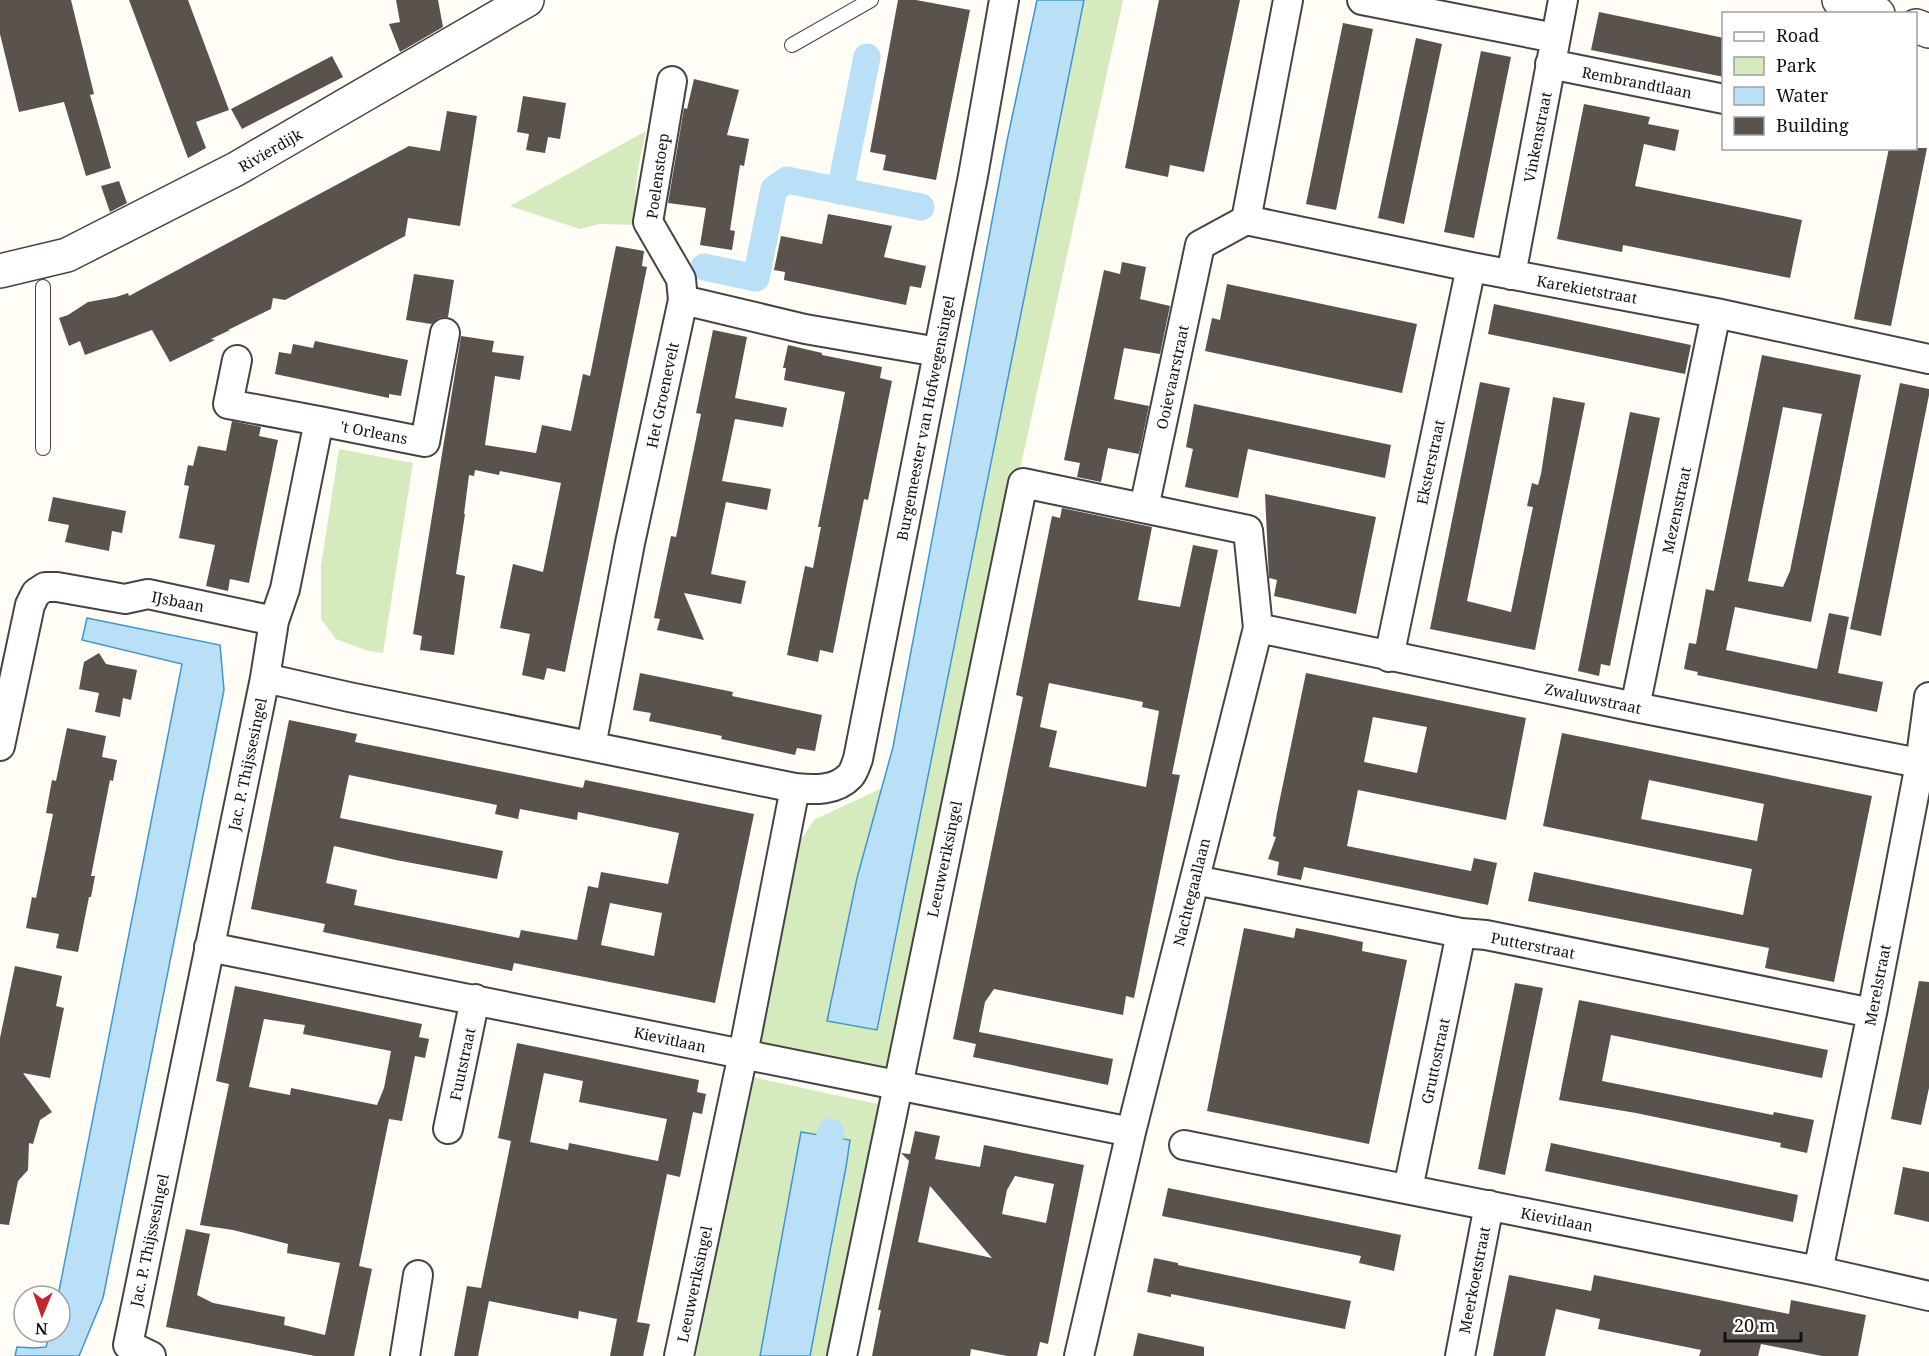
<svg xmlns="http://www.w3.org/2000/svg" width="1929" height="1356" font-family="'Noto Serif',serif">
  <rect width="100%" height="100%" fill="#fffdf5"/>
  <path fill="#d5ebbd" d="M1084,0h39l-111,506 -118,571 -138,-26 45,-211 13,-20 68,-32 -25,90 -1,148 22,3z
    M646,131c-6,29 -16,65 -6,94l-41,-1 -19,5 -70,-23z
    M339,449l74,14 -30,190 -15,-2 -32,-12 -15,-20v-53z
    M752,1077l130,28 -50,251h-22l40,-216 -48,-8 -42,224h-64z"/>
  <path fill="#b9e0f7" stroke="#3f96cf" stroke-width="1.5" d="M1037,0h47l-207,1030 -50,-9 30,-143 36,-131 114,-606z
    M87,618l133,27 4,45 -121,608 -24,58h-64l2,-9 17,1 12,-1 4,-15h10v-36h-2l124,-632 -100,-24z
    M801,1132l49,8 -4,27 -36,189h-50z"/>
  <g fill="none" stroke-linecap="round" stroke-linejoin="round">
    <path stroke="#b9e0f7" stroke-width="27" d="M840,191l27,-134
      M704,267l52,11 18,-89 13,-9 134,27
      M822,1173l9,-41"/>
  </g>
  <path fill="#5a524d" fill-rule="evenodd" d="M0,0h71l23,94 -4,1 21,73 -25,8 -22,-74 -45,10 -19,-78z
    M129,0h59l41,110 -33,12 10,26 -18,10z
    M396,0h42l5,27 -43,25 -11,-28 11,-2z
    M898,0h18l54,10 -34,170 -53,-10 3,-15 -16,-3z
    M1159,0h81l-36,172 -34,-7 -2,12 -43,-9z
    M1599,12l125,26v39l-133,-27z
    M1343,23l30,6 -37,181 -30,-6z
    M1416,38l26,6 -38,180 -26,-6z
    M1481,51l30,6 -37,181 -30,-6z
    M332,56l11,21 -101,52 -11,-20z
    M694,79l45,11 -12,45 22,4 -5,27 -4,-1 -10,65 5,1 -3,19 -32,-5 6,-37 -38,-5 16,-95 3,1z
    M523,96l43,7 -6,36 -12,-2 -3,16 -19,-3 3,-16 -12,-2z
    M1584,104l66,13 -2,7 31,6 -4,21 -31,-7 -9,42 167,34 -12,58 -167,-33 -1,7 -65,-13z
    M447,111l30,5 -17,110 -52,-8 -3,18 -120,64 -12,-2 -2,11 -43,21h2l-19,9 4,1 -45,22 -18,-32 -67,25 -5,-14 -11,5 -10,-28 9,-3 20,-13 28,-5 12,-4 1,3 280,-150 31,5z
    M1889,148h38l-36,178 -37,-7z
    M119,181l8,22 -17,9 -9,-26z
    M828,214l64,12 -8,31 42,9 -5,22 -11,-2 -4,19 -122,-25 1,-8 -11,-2 7,-34 41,8z
    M616,246l28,5 -2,15 5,1 -82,405 -18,-4 -3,12 -22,-5 8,-41 -30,-6 13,-64 30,8 18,-89 -61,-12 -1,4 -24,-5 -1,6 -5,-1 -5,39h1l-9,60 9,2 -11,79 -34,-5 2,-14 -9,-2 48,-298 33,5 -2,11 32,4 -4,24 -25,-4 -10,69 51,8 6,-28 29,6 12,-57 7,2z
    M1122,262l24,5 -6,32 30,7 -10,48 -36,-6 -10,51 35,7 -10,48 -31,-6 -7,34 -24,-5 3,-14 -16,-3 40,-190 16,4z
    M414,274l40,6 -6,37 -9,1 -8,6 -25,-4z
    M1227,284l190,40 -15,69 -197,-42 7,-33 8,2z
    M1494,304l197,41 -6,29 -197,-40z
    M713,330l34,7 -12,61 52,10 -4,19 -48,-8 -13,62 49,8 -4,21 -41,-8 -15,72 35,7 -5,23 -57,-11 20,47 -47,-10 3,-11 -6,-1 17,-82 5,1 9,-44 16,-79 -5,-1z
    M315,341l93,19 -7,36 -12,-2v4l-114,-24 4,-22 12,2 2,-10 20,4z
    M788,345l34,8v2l60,12 -2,11 12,3 -24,119 -4,-1 -31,154 -13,-3 -2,12 -31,-7 18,-89 8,2 8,-41h-3l27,-135 -61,-12 2,-12h-3z
    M1762,355l99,20 -50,247 -76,-15 -9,43 91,19 12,-56 20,4 -11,56 45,9 -6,30 -180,-37 1,-3 -14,-3 5,-26 7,1 10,-55 8,2zM1783,407l39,7 -32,157 -7,16 -35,-6z
    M1480,382l30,6 -43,213 44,11 22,-105 -6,-1 5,-23 6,2 3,-11 12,-77 32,6 -50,247 -105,-21z
    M1900,383l29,6v6l-48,241 -31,-7z
    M1194,404l197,41 -6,33 -137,-29 -10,49 -53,-11 8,-38 -7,-2z
    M1630,412l30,6 -50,248 -9,-2 -2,12 -21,-5z
    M232,421l29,6 -2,9 19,4 -29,143 -19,-4 -2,12 -22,-5 9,-41 -36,-7 10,-52 -5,-1 4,-20 5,1 5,-20 28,5z
    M1265,494l111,23 -20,97 -82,-18 3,-16 -8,-2z
    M53,497l73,14 -4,22 -10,-2 -3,20 -44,-9 4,-17 -21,-4z
    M1062,508l90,19 -14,73 42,7 13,-62 25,5 -46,224 8,1 -46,223 -8,-2 -3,19 -129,-26 -9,13 -6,30 134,27 -5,26 -135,-28 3,-13 -23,-5 70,-342 -7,-2 36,-179 8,2zM1049,683l94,19 -1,5 17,4 -13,76 -97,-20 8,-36 -17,-4z
    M99,653l7,11 31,6 -6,30 -8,-2 -3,19 -25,-5 4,-19 -20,-4 5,-27z
    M640,673l93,19 -1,4 90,19 -7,36 -18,-3 -2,7 -74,-16 1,-3 -73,-15 2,-8 -18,-3z
    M1306,673l220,45 -20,102 -148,-30 -11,56 124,25 3,-13 23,5 -9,42 -184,-38 -3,13 -24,-5 2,-13 -11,-3 8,-22 -3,-1 4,-23zM1373,717l54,10 -10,46 -53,-11z
    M289,720l68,14 -2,8 228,46 2,-8 169,34 -39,189 -201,-40 -2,8 -165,-34 -24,-5 2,-8 -74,-15zM349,775l148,30 -2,9 23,5 2,-10 57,11 1,-8 101,21 -11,51 -67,-12 -3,16 -10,-2 -11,54 -56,-10 -2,8 -165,-33 3,-15 -31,-7 8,-37 62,14 101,19 6,-28 -163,-33zM610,903l52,10 -8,43 -53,-11z
    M67,728l39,8 -4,21 15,3 -4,21 -3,-1 -19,96h4l-4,21h-2l-11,55 -22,-4 3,-14 -33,-6 6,-31 4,1 17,-84 -7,-1 6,-33 4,1z
    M1562,733l310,63 -38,186 -69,-14 4,-20 -241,-47 6,-29 209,43 9,-46 -209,-43zM1649,780l115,24 -7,37 -116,-22z
    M1244,928l50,10 2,-10 35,7 32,7 -1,9 45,9 -38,184 -162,-33z
    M15,966l47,10 -6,30 8,2 -14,70 -27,-5 29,39 -12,8 -7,24 -4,-1 -1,27 -10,11 -9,44 -9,-1v-186z
    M1919,981l10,1v106l-8,37 -30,-6z
    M1515,983l28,5 -38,187 -27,-6z
    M235,986l187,38 -3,13 10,2 -4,19 -10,-2 -13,65 -13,-2 -30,147 13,3 -18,87h-39l-149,-29 20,-98 24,5 -13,61 16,8 72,14 -1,8 41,10 15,-72 -53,-10 1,-9 -55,-14 -33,-5 29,-141 -13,-3zM264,1019l41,6 -2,9 88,17 -7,37 -7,17 -86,-17 -1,7 -41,-8z
    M1579,1000l249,50 -6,28 -211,-43 -9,46 171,34 1,-3 40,8 -7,33 -27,-6 1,-4 -20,-4 -125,-26 -77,-13z
    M517,1043l182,37 -2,12 9,2 -4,20 -9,-2 -13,65 -13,-3 -30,148 13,2 -7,32h-33l7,-37 -38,-8 -1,8 -89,-18 -11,55h-24l13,-70 14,2 30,-147 -13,-3zM544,1073l39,8 -4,21 88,17 -9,42 -89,-18 -1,7 -38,-8z
    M915,1131l25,5 -5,23 45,8 4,-22 100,20 -36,179 -8,-2 -3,14h-30l-36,-7 -1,7h-98l9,-46h-3l31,-149 -8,-8 9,1zM1015,1176l39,8 -8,39 -44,-9 5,-24zM930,1186l62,72 -74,-16z
    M1551,1143l247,52 -5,27 -248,-51z
    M1903,1167l26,5v50l-35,-8z
    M1168,1188l233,47 -7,36 -35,-8 2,-7 -199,-40z
    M1154,1258l24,5v2l173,36 -6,28 -174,-35v3l-24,-5z
    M1509,1275l82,16 3,-16 195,39 2,-14 75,15 -8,41h-36l-61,-12 -3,12h-59l2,-6 -103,-21 2,-10 -44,-10 -11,47h-52z
    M1138,1333l66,14v9h-71z"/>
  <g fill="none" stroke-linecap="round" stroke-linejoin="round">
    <defs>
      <path id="service" d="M792,45l79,-45
        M43,287v161"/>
      <path id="minor" d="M1362,0l193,38
        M1550,64l174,35
        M672,81l-24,141 33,57 2,21
        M1246,220l42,-220
        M1511,275l52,-275
        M237,360l-9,44 91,17
        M1144,508l56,-263 46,-25 225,47 245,46 213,46
        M274,621l11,-32 34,-168 106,21 20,-109
        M1258,628l377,79 294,58
        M1389,657l82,-390
        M1635,707l81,-394
        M0,746l30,-141 6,-12 9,-6h12l68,12 23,-5 126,27 -9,57
        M591,746l39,-203 53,-243 122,29 133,23
        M1195,880l266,53 25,2 386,78
        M209,947l922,185
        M448,1129l27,-130
        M1184,1145l634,126 111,25
        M1408,1189l53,-256
        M1818,1271l54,-258 48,-249 9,-67
        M151,1356l-23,-11 137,-667 84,19 446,91c19,2 41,3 55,-12 4,-4 6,-12 8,-17l115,-583 31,-176
        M405,1356l13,-81
        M679,1356l64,-302 52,-266
        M842,1356l181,-873 225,47 10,98 -127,504 -52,224
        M1460,1356l29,-151"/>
      <path id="tertiary" d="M1839,0l39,14
        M1916,26l13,5
        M0,271l67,-16 169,-86 291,-169"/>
    </defs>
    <use href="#service" stroke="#444" stroke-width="16"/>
    <use href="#minor" stroke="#444" stroke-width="32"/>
    <use href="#tertiary" stroke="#444" stroke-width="36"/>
    <use href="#service" stroke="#fff" stroke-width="14"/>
    <use href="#minor" stroke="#fff" stroke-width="28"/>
    <use href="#tertiary" stroke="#fff" stroke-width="33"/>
  </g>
  <g text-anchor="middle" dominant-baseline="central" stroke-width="6" stroke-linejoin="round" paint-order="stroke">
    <g font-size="15" fill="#111" stroke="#fff">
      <text transform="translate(1637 82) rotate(11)">Rembrandtlaan</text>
      <text transform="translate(1537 137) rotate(-79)">Vinkenstraat</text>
      <text transform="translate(270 150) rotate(-30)">Rivierdijk</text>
      <text transform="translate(657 176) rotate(-82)">Poelenstoep</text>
      <text transform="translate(1587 289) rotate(10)">Karekietstraat</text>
      <text transform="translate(1172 377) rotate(-78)">Ooievaarstraat</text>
      <text transform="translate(662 395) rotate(-78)">Het Groenevelt</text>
      <text transform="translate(925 418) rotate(-79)">Burgemeester van Hofwegensingel</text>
      <text transform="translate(374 432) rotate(11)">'t Orleans</text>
      <text transform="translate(1430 462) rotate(-78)">Eksterstraat</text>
      <text transform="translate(1676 510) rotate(-78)">Mezenstraat</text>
      <text transform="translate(178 601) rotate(11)">IJsbaan</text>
      <text transform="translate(1593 698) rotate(12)">Zwaluwstraat</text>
      <text transform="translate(247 764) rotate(-78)">Jac. P. Thijssesingel</text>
      <text transform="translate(944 859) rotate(-78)">Leeuweriksingel</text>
      <text transform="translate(1191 892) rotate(-76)">Nachtegaallaan</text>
      <text transform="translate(1533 945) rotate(11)">Putterstraat</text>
      <text transform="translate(1877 985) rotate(-79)">Merelstraat</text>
      <text transform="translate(670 1039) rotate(12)">Kievitlaan</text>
      <text transform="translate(1435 1061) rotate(-78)">Gruttostraat</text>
      <text transform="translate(462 1064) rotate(-78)">Fuutstraat</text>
      <text transform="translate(1557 1219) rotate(11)">Kievitlaan</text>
      <text transform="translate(149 1240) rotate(-78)">Jac. P. Thijssesingel</text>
      <text transform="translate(1474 1280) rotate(-79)">Meerkoetstraat</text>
      <text transform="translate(694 1284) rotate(-78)">Leeuweriksingel</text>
    </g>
  </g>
  <rect x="1722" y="12" width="195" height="138" fill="#ffffff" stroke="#a0a0a0" stroke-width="1.5"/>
  <rect x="1734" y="32" width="30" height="9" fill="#ffffff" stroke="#a0a0a0" stroke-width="1.5"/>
  <text x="1776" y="42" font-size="18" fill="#111111">Road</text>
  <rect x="1734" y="57" width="30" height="18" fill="#d5ebbd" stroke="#a0a0a0" stroke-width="1.5"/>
  <text x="1776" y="72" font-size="18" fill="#111111">Park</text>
  <rect x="1734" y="87" width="30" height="18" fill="#b9e0f7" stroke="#a0a0a0" stroke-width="1.5"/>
  <text x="1776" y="102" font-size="18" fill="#111111">Water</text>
  <rect x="1734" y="117" width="30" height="18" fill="#5a524d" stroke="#a0a0a0" stroke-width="1.5"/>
  <text x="1776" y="132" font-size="18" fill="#111111">Building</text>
  <g transform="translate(42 1314) rotate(182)"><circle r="28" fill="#ffffff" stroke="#a0a0a0" stroke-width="1.5"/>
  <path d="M0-4.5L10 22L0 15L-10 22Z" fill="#c4262e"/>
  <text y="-9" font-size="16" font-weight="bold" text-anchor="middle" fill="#111111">N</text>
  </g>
  <path d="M1725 1332v9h76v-9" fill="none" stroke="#111111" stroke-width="3"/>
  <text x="1734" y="1332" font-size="18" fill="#111111" stroke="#ffffff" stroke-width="4.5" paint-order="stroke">20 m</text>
</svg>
